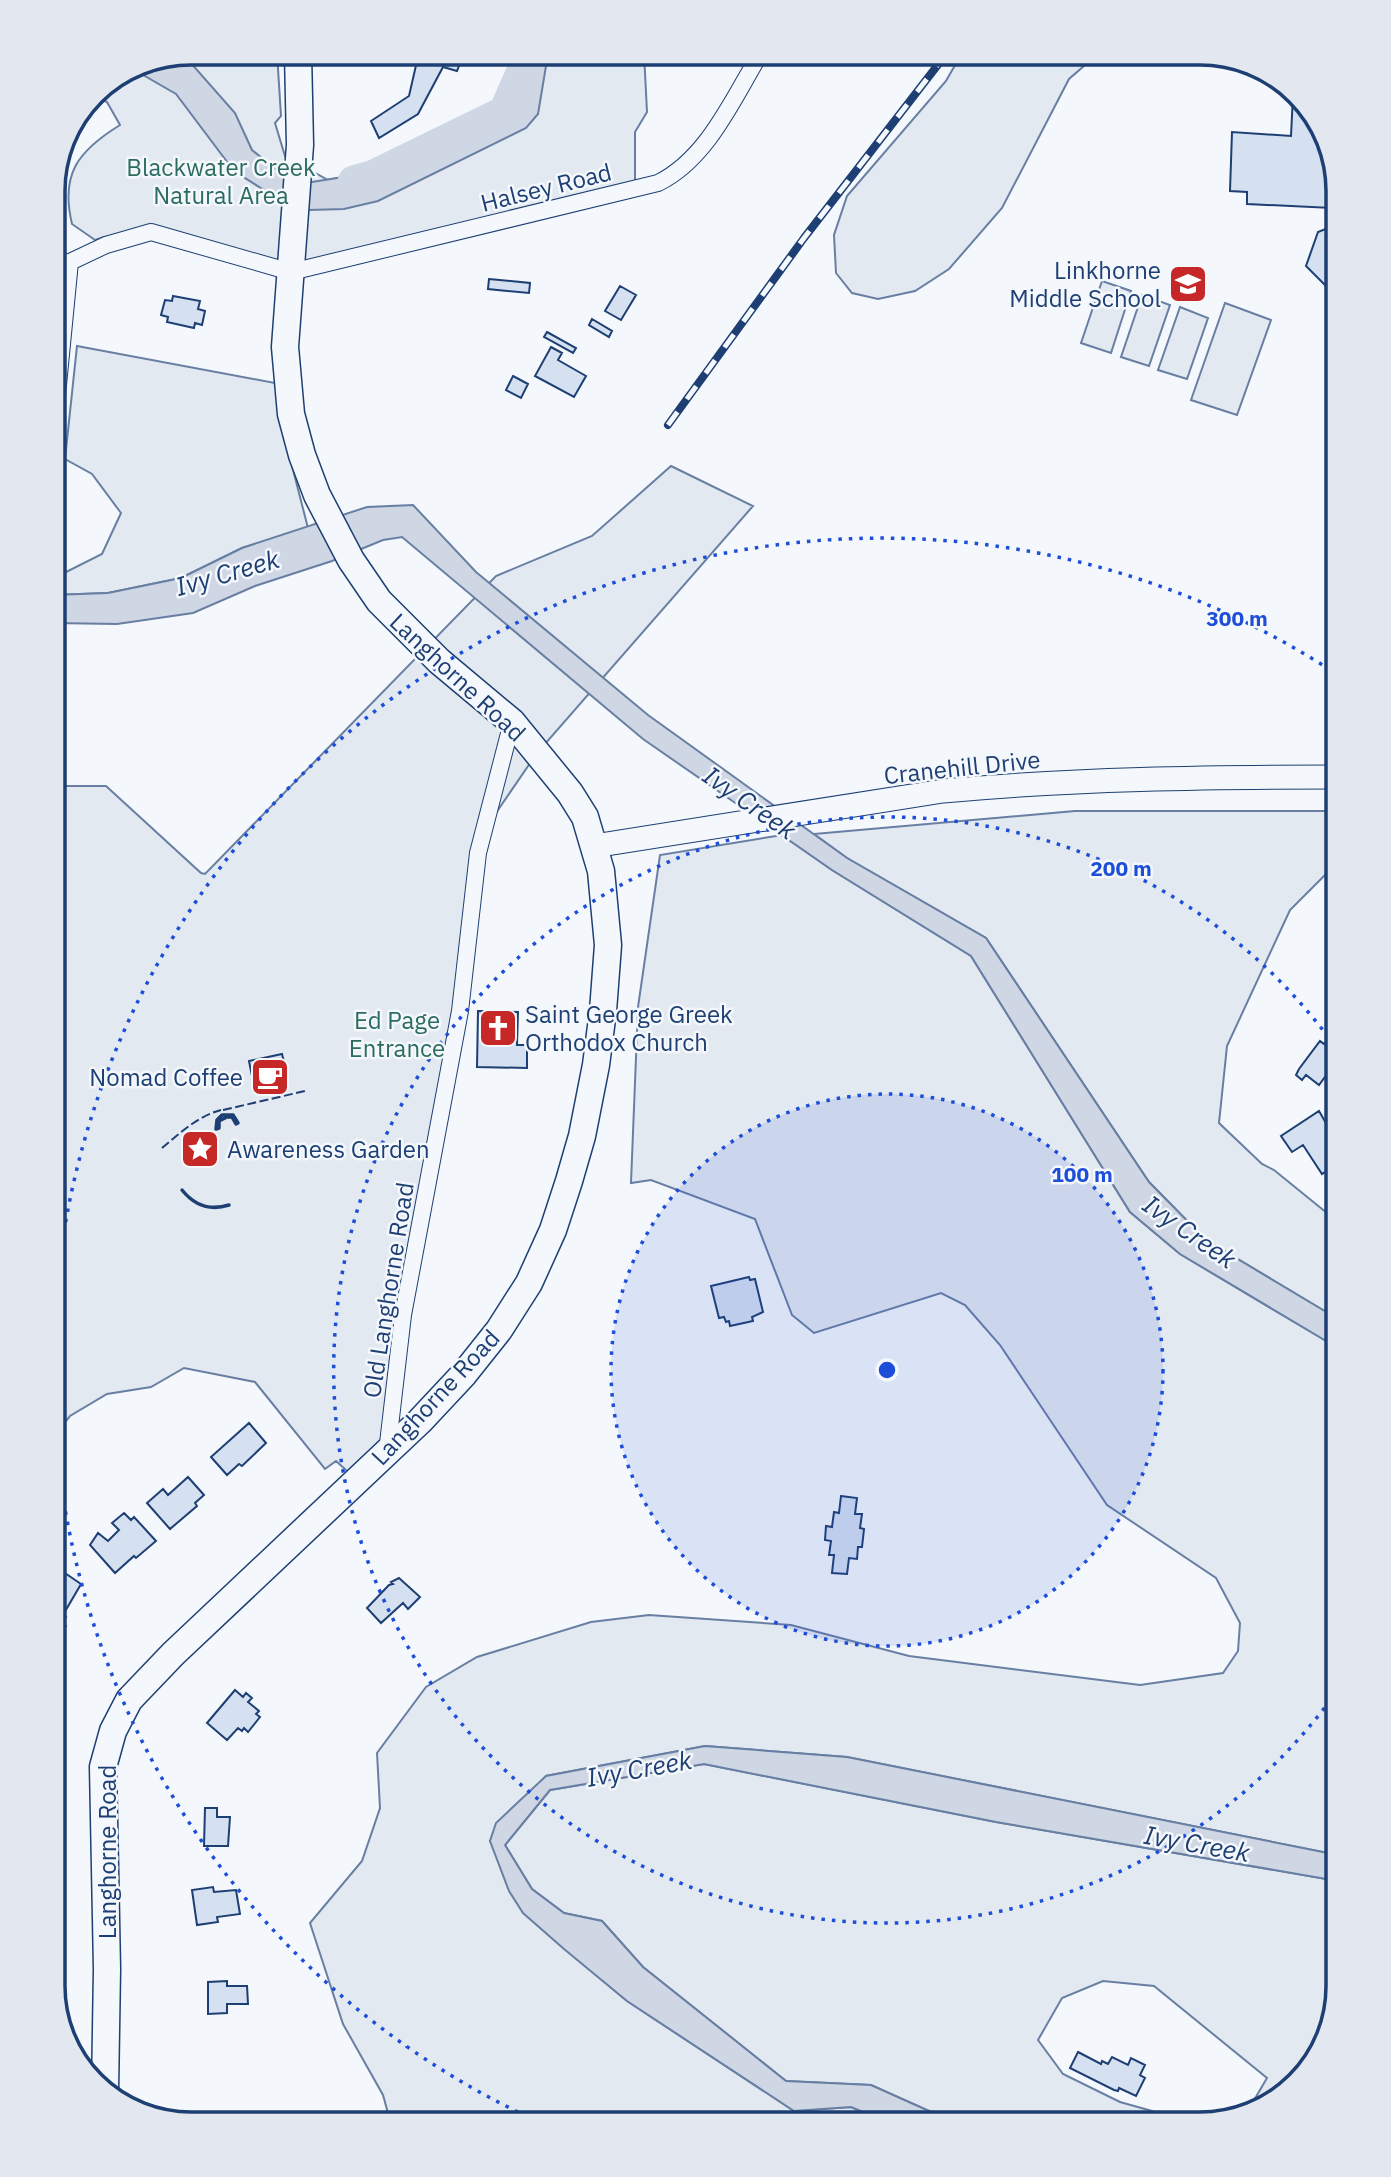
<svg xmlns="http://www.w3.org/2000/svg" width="1391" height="2177" font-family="'IBM Plex Sans',sans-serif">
  <rect width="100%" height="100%" fill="#f4f7fb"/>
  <path fill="#e3e9f0" stroke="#687fa3" stroke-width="2" d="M191,53h86l4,63 -6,7 10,33 43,24 52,-10 125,-58 20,-45 -2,-14h121l3,59 -12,20v56l-344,84 -140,-40 -47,5 -9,3 -23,-16c-12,-50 6,-73 48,-99l-13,-23 -15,-7 46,-32z
    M962,53h137l-30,26 -67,129 -53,61 -34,22 -37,8 -26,-6 -16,-20 -2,-38 13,-39 99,-115z
    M1102,281l29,10 -20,62 -30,-10z
    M1142,295l28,10 -21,61 -28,-9z
    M1225,303l46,17 -34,95 -46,-15z
    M1180,307l28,11 -21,61 -29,-9z
    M77,346l198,37 7,44 26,101 -66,20 -61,30 -73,15 -55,2 9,-21 40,-20 19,-41 -29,-39 -27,-15z
    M671,466l82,40 -216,247 -52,76 -98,623 -30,28 -21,-19 -11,8 -70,-87 -71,-14 -33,19 -44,7 -37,22 -17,21v-658l3,7h50l95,87 4,1 291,-298 96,-40z
    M1075,811h263v51l-48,48 -63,136 -8,77 43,41 12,6 64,52v97l-132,-79 -57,-58 -163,-244 -139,-80 -33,-24z
    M782,835l50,35 139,86 159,256 50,42 158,94v507l-491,-98 -142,-11 -159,30 -56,65 75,108 62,52 167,110 57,-4 41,17h-501l-8,-29 -40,-71 -33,-101 52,-62 18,-53 -3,-55 49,-66 51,-30 114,-35 58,-7 142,10 118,31 231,29 83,-12 15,-22 2,-28 -24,-45 -109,-73 -107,-160 -35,-40 -24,-12 -127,40 -22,-18 -37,-96 -104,-39 -20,3 7,-176 22,-152z
    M704,1764l292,58 342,59v106l-18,69 -58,54 -16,4 21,-36 -113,-92 -51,-5 -41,17 -24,42 25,34 57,28 32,9 25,13h-219l-87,-39 -85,-4 -143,-114 -41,-46 -38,-8 -32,-24 -27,-44 45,-55z"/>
  <path fill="#cfd7e4" stroke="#687fa3" stroke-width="2" d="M524,53h22v13l-8,48 -12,14 -148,73 -34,8 -36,1 -16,-2 -58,-37 -58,-77 -45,-26 7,-5 45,-9 52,59 17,37 41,33 19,-1 56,-9 57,-15 88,-48 12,-32z
    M413,505l63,67 172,143 199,143 139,80 163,244 57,58 132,79v29l-158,-94 -50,-42 -159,-256 -139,-86 -189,-131 -241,-202 -19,3 -51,21 -77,25 -62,27 -76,11 -64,-1v-28l55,-2 73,-15 61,-30 125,-41z
    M705,1746l142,11 491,98v26l-342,-59 -292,-58 -154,26 -45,55 27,44 32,24 38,8 41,46 143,114 85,4 87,39h-66l-41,-17 -57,4 -167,-110 -63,-52 -41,-36 -14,-22 -19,-50 6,-18 50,-47z"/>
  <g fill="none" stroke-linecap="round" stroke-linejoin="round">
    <path stroke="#cfd7e4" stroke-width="33" d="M354,182l18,-5 133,-65 26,-59"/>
  </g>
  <path fill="#d5e0f0" stroke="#1d3f73" stroke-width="2" d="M408,53h56l-7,18 -14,-4 -25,47 -39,24 -8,-17 38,-25 8,-35 -11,-3z
    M1293,95l31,34 14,62v8h-5l-1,9 -85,-4v-12l-17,-1 2,-59 59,4z
    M1338,224v74l-32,-32 12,-34z
    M489,279l41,4 -1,10 -41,-4z
    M620,286l16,9 -15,25 -16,-9z
    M173,296l27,5 -2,8 7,2 -3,14 -7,-2 -1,5 -27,-6 1,-5 -7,-2 4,-15 7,1z
    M592,319l20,12 -3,6 -20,-12z
    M547,332l29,16 -3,5 -29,-16z
    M551,347l11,6 -4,7 28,16 -12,21 -39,-21z
    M513,376l15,8 -7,14 -15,-8z
    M478,1011l40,1 -1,33h10v23l-50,-1z
    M1337,1027l1,32 -19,26 -13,-10 -4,5 -6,-5 3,-6 21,-28 4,3z
    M282,1054l6,24 -34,8 -5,-25z
    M1319,1111l19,33v19l-16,11 -19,-29 -11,7 -11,-16z
    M749,1277l1,3 5,-1 8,33 -11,5 1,4 -23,5 -1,-5 -3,1 -2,-5 -5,1 -8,-32z
    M249,1423l17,20 -24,23 -3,-2 -12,11 -16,-18z
    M188,1477l16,18 -9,8 2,3 -27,23 -23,-26 16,-14 5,6z
    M841,1496l16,2 -2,16h7l-2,14 4,1 -2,18h-4l-1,12 -8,-1 -2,16 -15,-1 2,-18h-5l2,-14 -6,-1 1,-14 6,1 2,-15 5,1z
    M124,1513l7,7 3,-3 22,24 -20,17 -2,-2 -19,17 -25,-28 8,-12 10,8 11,-11 -7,-7z
    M59,1569l22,15 -18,31 3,2 -4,6 4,3 -6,9 -4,-2 -3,5v-59z
    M399,1578l21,19 -12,12 -5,-6 -22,20 -14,-15 22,-23 4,-1 -2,-2z
    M235,1690l8,7 3,-4 6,5 -4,4 11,9 -3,3 4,3 -12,15 -4,-4 -2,3 -4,-3 -11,12 -20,-17z
    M205,1808h12v9h13l-2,29h-24z
    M213,1887l1,5 22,-2 4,24 -23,3 1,5 -21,3 -5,-35z
    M227,1981v5h20l1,18h-21v9l-19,1v-32z
    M1078,2052l23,12 1,-3 6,3 4,-7 16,8 3,-7 14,7 -5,10 5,3 -9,18 -17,-8 -1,3 -4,-1 -44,-22z"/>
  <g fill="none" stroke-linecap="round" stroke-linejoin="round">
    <defs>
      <path id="minor" d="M53,263l17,-1 36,-17 45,-13 140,40 367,-89c47,-23 72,-78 98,-122
        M53,436l17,-174
        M387,1452l16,-137 57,-304 18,-158 34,-131"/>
      <path id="secondary" d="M594,846l349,-55c131,-12 264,-14 395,-14"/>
      <path id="primary" d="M105,2091l2,-122 -4,-202 10,-36 16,-31 44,-46 247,-233 44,-47 35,-44 30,-47 24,-53 16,-49 13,-45 14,-71 7,-54 5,-66 -7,-74 -16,-54 -15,-24 -58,-71 -73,-61 -60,-60 -28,-41 -34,-65 -15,-40 -11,-41 -6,-67 15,-202 -2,-92"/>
    </defs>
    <use href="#minor" stroke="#1d3f73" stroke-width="18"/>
    <use href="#secondary" stroke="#1d3f73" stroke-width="25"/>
    <use href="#primary" stroke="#1d3f73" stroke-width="29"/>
    <use href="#minor" stroke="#f4f7fb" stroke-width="16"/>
    <use href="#secondary" stroke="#f4f7fb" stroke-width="23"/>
    <use href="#primary" stroke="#f4f7fb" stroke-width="26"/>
    <defs>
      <path id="rail" d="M668,425l136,-187 143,-185"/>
    </defs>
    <use href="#rail" stroke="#1d3f73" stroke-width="8"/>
    <use href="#rail" stroke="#f4f7fb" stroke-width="5" stroke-dasharray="16" stroke-linecap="butt"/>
    <path stroke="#1d3f73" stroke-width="2" stroke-dasharray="9 3.5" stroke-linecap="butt" d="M223,1110l82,-19
      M162,1148c18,-15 36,-32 59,-38"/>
    <path stroke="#1d3f73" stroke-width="3.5" d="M222,1115h11l5,8 -2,1 -4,-7h-5l-8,4v7l-3,1 1,-9z
      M182,1190c12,15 28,21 47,15"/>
  </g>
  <circle cx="887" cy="1370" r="276" fill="#1d4ed8" fill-opacity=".12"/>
  <g fill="none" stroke="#1d4ed8" stroke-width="3.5" stroke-dasharray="3.5 7">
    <circle cx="887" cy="1370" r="276"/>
    <path d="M1337 1691A553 553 0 1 1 1337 1049"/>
    <path d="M537 2121A829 829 0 1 1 1332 671"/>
  </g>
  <defs>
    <symbol id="school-square" viewBox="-11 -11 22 22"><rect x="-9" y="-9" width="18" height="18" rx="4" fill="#c62828" stroke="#f4f7fb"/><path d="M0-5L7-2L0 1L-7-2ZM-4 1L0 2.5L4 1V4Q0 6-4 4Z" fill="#fff"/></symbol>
    <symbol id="church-square" viewBox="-11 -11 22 22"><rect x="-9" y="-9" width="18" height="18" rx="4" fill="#c62828" stroke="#f4f7fb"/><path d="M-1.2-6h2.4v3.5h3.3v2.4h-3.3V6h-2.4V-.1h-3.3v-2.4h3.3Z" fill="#fff"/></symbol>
    <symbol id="cafe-square" viewBox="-11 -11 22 22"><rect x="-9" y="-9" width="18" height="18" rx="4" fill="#c62828" stroke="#f4f7fb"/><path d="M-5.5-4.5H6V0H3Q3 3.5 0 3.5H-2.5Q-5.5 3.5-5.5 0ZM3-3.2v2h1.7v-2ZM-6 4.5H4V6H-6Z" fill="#fff"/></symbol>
    <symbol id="sight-square" viewBox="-11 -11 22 22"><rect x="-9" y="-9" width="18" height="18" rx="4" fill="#c62828" stroke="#f4f7fb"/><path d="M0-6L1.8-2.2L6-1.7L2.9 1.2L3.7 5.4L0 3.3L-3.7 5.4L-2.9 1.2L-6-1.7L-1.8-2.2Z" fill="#fff"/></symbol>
  </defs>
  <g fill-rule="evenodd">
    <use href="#school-square" x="1166" y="262" width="44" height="44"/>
    <use href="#church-square" x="476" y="1006" width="44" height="44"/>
    <use href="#cafe-square" x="248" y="1055" width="44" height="44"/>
    <use href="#sight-square" x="178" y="1127" width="44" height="44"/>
  </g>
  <g text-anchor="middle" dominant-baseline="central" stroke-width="5" stroke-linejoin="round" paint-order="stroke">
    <g font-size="24" fill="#2c6c60" stroke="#f4f7fb">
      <text x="221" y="167">Blackwater Creek<tspan x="221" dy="28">Natural Area</tspan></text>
      <text x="397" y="1020">Ed Page<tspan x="397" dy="28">Entrance</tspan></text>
    </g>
    <g font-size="24" fill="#1d3f73" stroke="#f4f7fb">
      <text transform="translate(546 187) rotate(-14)">Halsey Road</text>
      <text transform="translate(458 677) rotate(43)">Langhorne Road</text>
      <text transform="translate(962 767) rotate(-6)">Cranehill Drive</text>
      <text transform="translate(388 1290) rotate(-81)">Old Langhorne Road</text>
      <text transform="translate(435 1397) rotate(-47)">Langhorne Road</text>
      <text transform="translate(107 1852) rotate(-90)">Langhorne Road</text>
    </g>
    <g font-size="24" fill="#1d3f73" stroke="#f4f7fb" text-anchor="end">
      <text x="1161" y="270">Linkhorne<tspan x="1161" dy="28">Middle School</tspan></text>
      <text x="525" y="1014" text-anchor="start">Saint George Greek<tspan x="525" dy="28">Orthodox Church</tspan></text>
      <text x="243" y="1077">Nomad Coffee</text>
      <text x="227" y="1149" text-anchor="start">Awareness Garden</text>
    </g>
    <g font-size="26" font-style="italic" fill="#1d3f73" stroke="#f4f7fb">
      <text transform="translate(227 572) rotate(-16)">Ivy Creek</text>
      <text transform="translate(750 802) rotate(35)">Ivy Creek</text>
      <text transform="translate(1190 1231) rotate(35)">Ivy Creek</text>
      <text transform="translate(639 1768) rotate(-10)">Ivy Creek</text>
      <text transform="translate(1197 1843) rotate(10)">Ivy Creek</text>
    </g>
  </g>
  <path d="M0 0H1391V2177H0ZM191 65H1200A126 126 0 0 1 1326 191V1986A126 126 0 0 1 1200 2112H191A126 126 0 0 1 65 1986V191A126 126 0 0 1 191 65Z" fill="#e3e8f0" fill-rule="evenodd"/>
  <path fill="none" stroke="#1d3f73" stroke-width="3.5" d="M191 65H1200A126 126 0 0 1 1326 191V1986A126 126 0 0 1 1200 2112H191A126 126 0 0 1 65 1986V191A126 126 0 0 1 191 65Z"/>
  <circle cx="887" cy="1370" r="10" fill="#1d4ed8" stroke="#f4f7fb" stroke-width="3.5"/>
  <g font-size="21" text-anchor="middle" font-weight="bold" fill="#1d4ed8" stroke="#f4f7fb" stroke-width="5" stroke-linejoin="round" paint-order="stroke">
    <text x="1237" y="626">300 m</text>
    <text x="1121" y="876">200 m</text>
    <text x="1082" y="1182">100 m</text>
  </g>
</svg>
